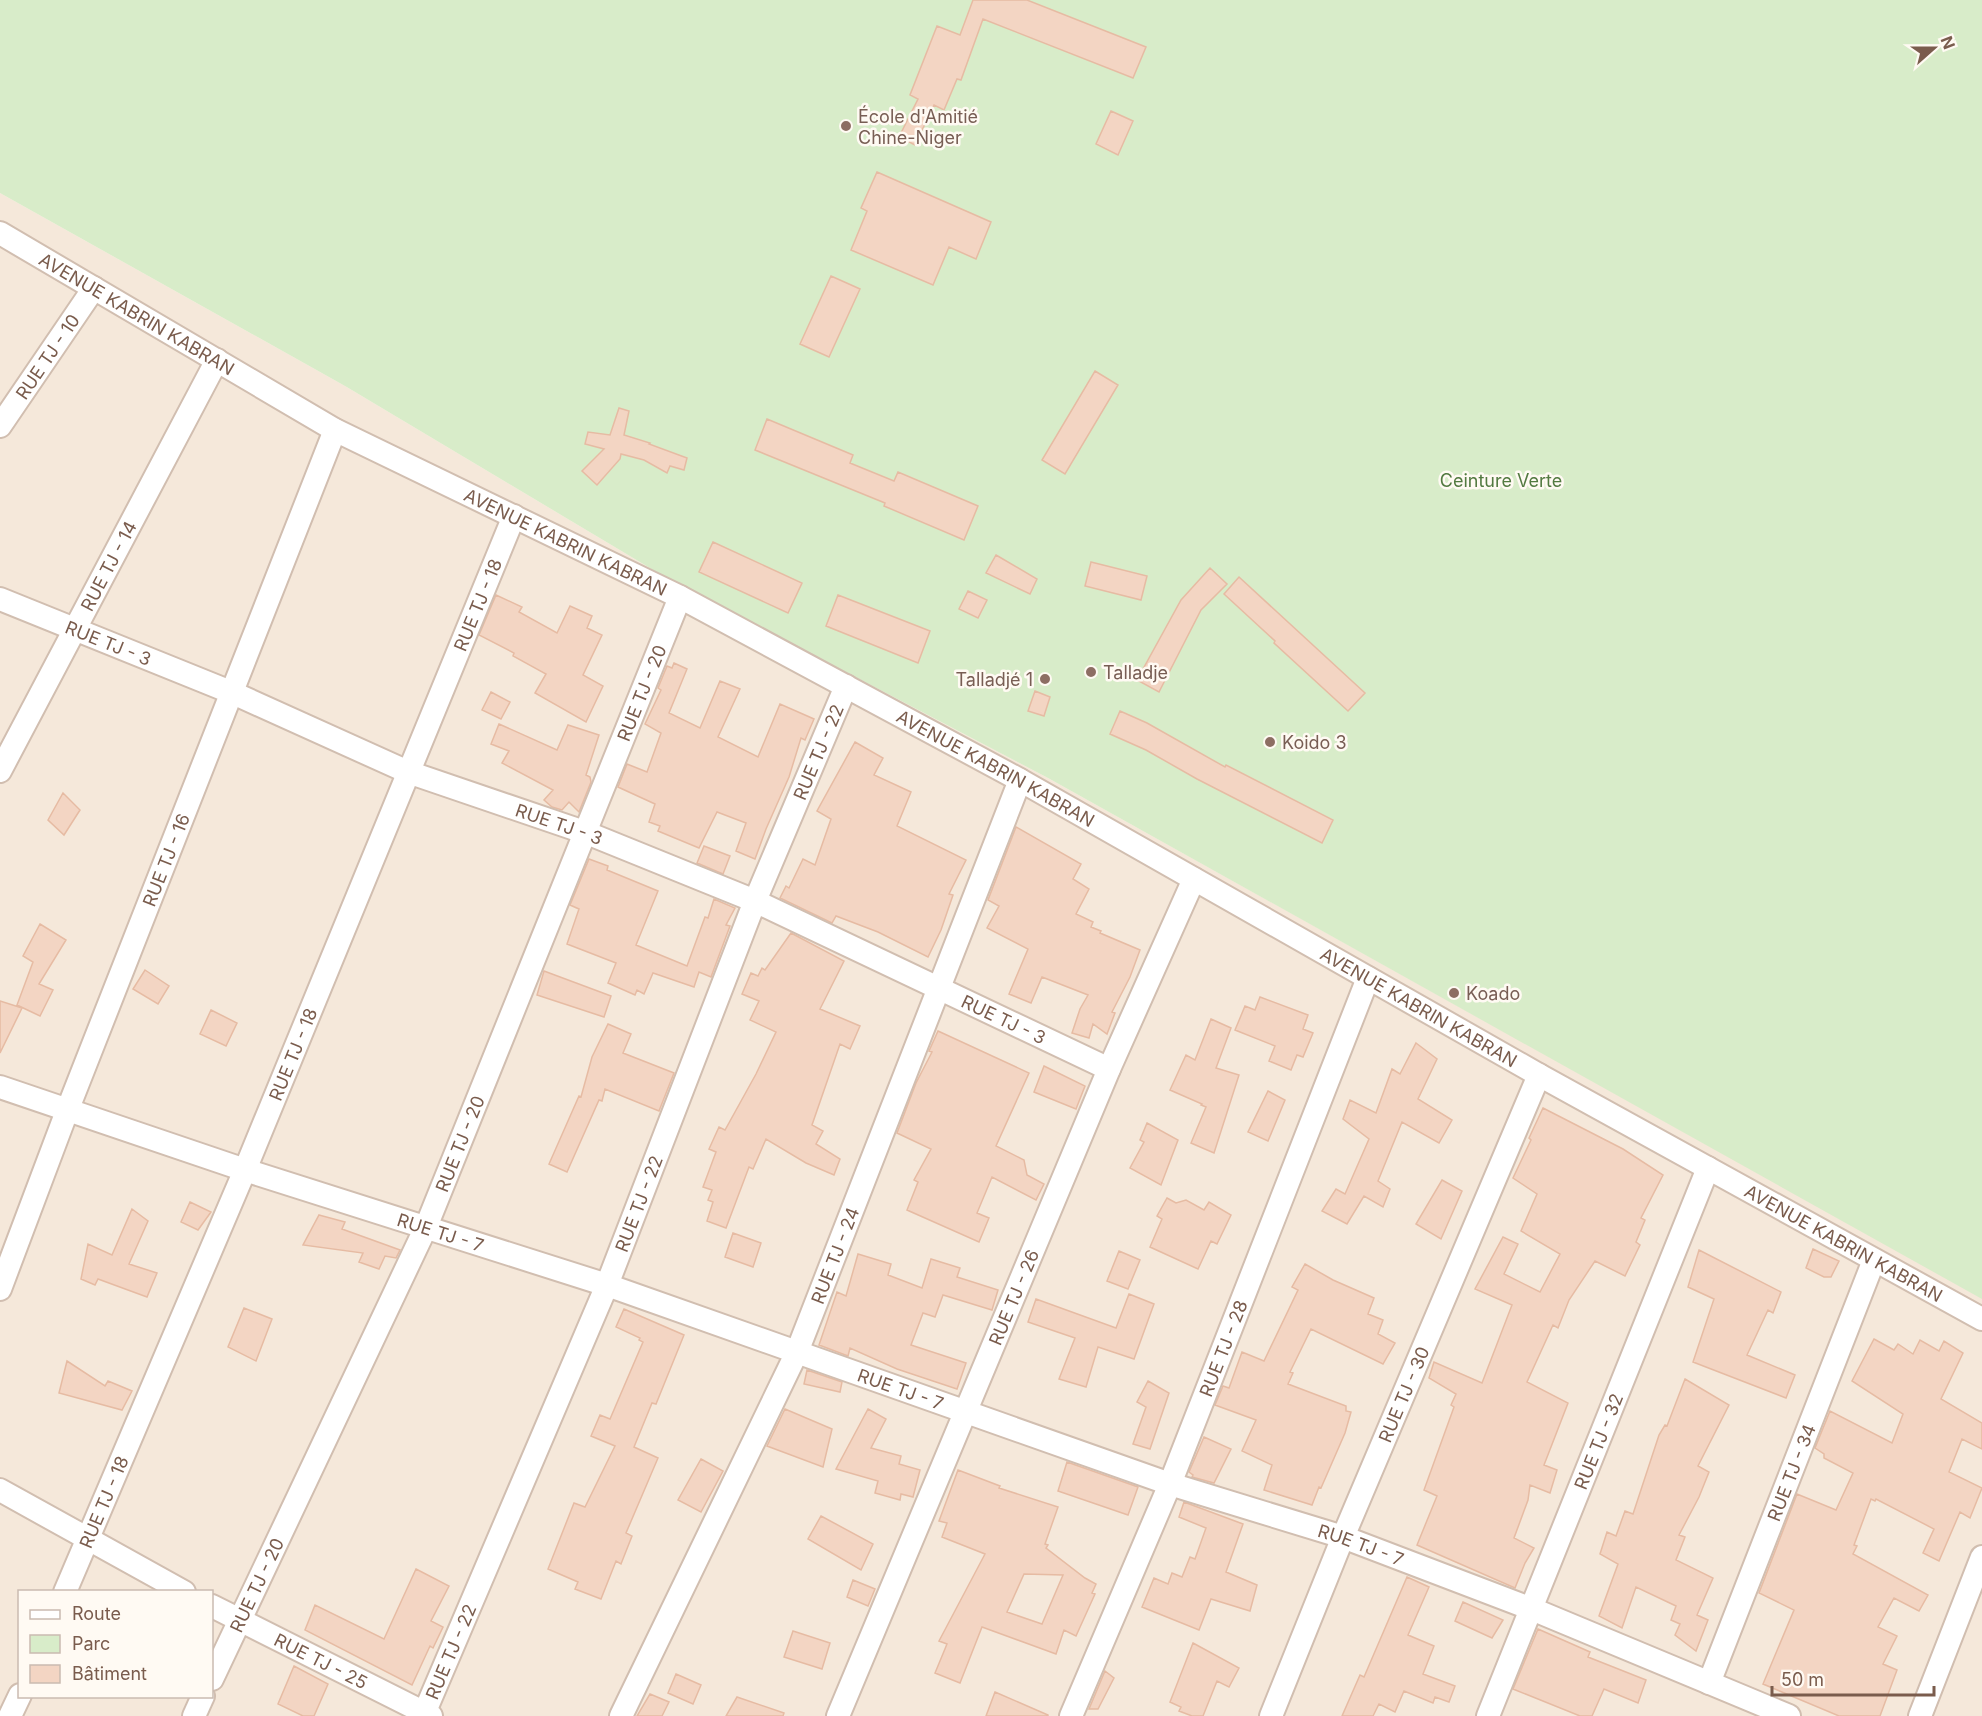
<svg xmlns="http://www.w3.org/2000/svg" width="1982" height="1716" font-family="Inter,sans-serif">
  <rect width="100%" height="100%" fill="#fdf6ec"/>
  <path fill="#f5e8da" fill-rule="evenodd" d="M0,193l345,193 320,191 383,201 934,520v418h-1982zM20,1592h192v104h-192z"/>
  <path fill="#d8ecc9" d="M0,0h1982v1299l-934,-521 -383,-201 -320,-191 -345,-193z"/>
  <path fill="#f3d5c3" stroke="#e6bba3" stroke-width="1.5" fill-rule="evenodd" d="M973,0h54l119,47 -13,31 -150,-59 -22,61 -4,-1 -13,31 -10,-5 -19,40 -16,-8 19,-38 -8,-4 27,-69 23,9z
    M1111,111l22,10 -15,34 -22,-11z
    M877,172l114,50 -15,37 -27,-12 -16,38 -82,-35 16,-39 -6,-3z
    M831,276l29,13 -31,68 -29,-13z
    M1095,371l23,14 -53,89 -23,-14z
    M619,408l10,3 -5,24 26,8 -1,1 38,14 -3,12 -14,-4 -3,7 -23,-13 -23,-6 -1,5 -23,26 -15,-14 22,-22 -19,-5 3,-12 22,3z
    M767,419l86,36 -3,8 44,18 4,-9 80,34 -14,34 -80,-34 1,-3 -130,-53z
    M713,542l89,41 -14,30 -89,-41z
    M996,555l41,24 -7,15 -44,-21z
    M1091,562l56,14 -6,24 -56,-14z
    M1210,568l17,16 -26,26 -42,82 -22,-12 44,-80z
    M1239,577l126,116 -17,18 -74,-68 1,-2 -51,-47z
    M968,591l19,9 -9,18 -19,-9z
    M496,595l26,12 -3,5 38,21 13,-27 22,10 -5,12 15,7 -19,40 20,11 -17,36 -51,-29 11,-19 -33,-18 1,-3 -35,-18z
    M838,595l92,36 -12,32 -92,-37z
    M674,663l13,6 -18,44 31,15 20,-47 20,8 -22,48 40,20 22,-53 34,15 -9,21 -4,-2 -12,39 -23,52 -11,30 -19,-8 10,-28 -29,-11 -18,36 -41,-17 2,-5 -11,-4 6,-18 -37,-17 9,-23 20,8 14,-39 -16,-9 16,-34 -3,-2 9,-22 5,2z
    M1035,691l15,6 -6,19 -16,-5z
    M491,692l19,10 -9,17 -19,-9z
    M1120,711l27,12 78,44 1,-2 107,55 -11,23 -125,-64 -51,-29 -36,-16z
    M499,724l58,26 11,-25 31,10 -13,40 4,2 1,5 -12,30 -10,-10 -7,8 -10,-3 -8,-7 9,-10 -51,-27 7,-12 -18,-7z
    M855,742l28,16 -9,17 37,17 -14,34 69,34 -17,34 4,1 -12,35 -13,27 -50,-25 -42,-16 -4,7 -52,-25 6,-12 3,2 14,-29 12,6 16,-46 -14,-8z
    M63,793l17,17 -16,25 -16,-15z
    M1016,827l65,37 -8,15 16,10 -13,25 17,8 -2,5 10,4 -1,2 40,17 -10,27 -18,35 3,1 -8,21 -14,-10 -4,14 -17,-5 8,-24 8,-14 -46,-18 -11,26 -22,-9 19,-45 -41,-21 12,-22 -11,-6z
    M704,846l26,10 -7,18 -26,-11z
    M589,859l19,7 -1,4 51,21 -22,54 51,21 18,-49 3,1 6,-19 21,9 -9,17 4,1 -19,51 -12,-5 -5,15 -41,-14 -9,21 -7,-4 -2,5 -27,-12 8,-20 -49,-19 12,-35 -9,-4z
    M40,924l26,16 -27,44 14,6 -13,26 -23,-11 16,-43 -10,-6z
    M791,933l53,28 -24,48 40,17 -10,23 -10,-5 -28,81 11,6 -7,13 24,15 -6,16 -28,-12 -40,-24 -13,30 -4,-2 -23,61 -19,-7 6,-19 -5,-2 4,-10 -9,-3 13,-35 -7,-3 10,-22 6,3 31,-56 20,-42 -26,-12 9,-19 -17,-7 9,-21 7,3 4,-8 3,2z
    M145,970l24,16 -11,18 -25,-15z
    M544,971l67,25 -7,21 -67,-22z
    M1260,997l48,18 -5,14 10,4 -10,24 -6,-2 -6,15 -22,-9 6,-15 -40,-16 10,-24 10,4z
    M0,1001l22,7 -22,45z
    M211,1010l26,13 -11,23 -26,-12z
    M1211,1019l20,9 -15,40 23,7 -25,78 -23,-10 15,-36 -5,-2 1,-1 -32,-14 16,-35 9,5z
    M608,1024l23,10 -8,19 51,20 -15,38 -54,-22 -3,12 -3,-1 -32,72 -18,-8 30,-68 2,1 11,-40z
    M938,1031l91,42 -33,73 28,14 3,15 17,9 -8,16 -44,-23 -15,36 12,5 -10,24 -72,-32 11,-28 -4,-2 17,-31 -34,-16 19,-50 16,-31 -3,-1z
    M1416,1043l21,16 -19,40 34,21 -13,23 -37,-21 -24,59 12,8 -7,18 -19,-11 -17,28 -25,-13 14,-22 9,5 24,-55 -26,-20 7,-19 26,13 16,-44 8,5z
    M1044,1066l41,20 -9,23 -42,-17z
    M1268,1091l17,9 -17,41 -20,-9z
    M1543,1108l80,41 40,26 -22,43 4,2 -9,22 4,3 -15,31 -30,-15 -26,39 -11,28 -5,-3 -26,57 41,21 -24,62 13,5 -7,23 -20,-8 -2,15 -14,38 20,10 -9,15 -10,25 -98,-43 20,-49 -13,-6 30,-83 -3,-2 5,-11 -27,-16 5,-16 48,21 30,-78 -37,-16 28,-52 15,7 -14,30 36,18 20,-38 -39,-23 16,-37 -24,-16 18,-38 -2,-2z
    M1147,1123l31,17 -17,45 -31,-17 14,-26 -4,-2z
    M1442,1180l20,11 -21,48 -25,-15z
    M1167,1198l9,5 10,-3 18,10 5,-8 22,13 -14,29 -6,-3 -13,28 -48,-22 12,-28 -5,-3z
    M190,1202l21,10 -13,18 -17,-8z
    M132,1209l16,12 -19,43 28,9 -10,24 -49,-18 -3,6 -14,-6 7,-35 24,11z
    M319,1215l26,7 -3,7 58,21 -4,8 -11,-2 -6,13 -20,-7 4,-9 -60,-8z
    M733,1233l28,10 -8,24 -28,-10z
    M1813,1249l26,12 -8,16h-7l-18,-9z
    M1699,1250l82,42 -8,21 -5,-3 -21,45 48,20 -9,23 -93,-36 21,-63 -26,-12z
    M1119,1251l21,9 -12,29 -21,-8z
    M858,1254l33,10 -3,11 34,13 9,-29 29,9 -3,9 41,13 -6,20 -49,-15 -8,22 -12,-4 -12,32 55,18 -9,26 -60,-20 -47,-21 -2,8 -29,-11 18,-53 9,4z
    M1305,1264l28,16 41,18 -6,16 15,6 -5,14 17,9 -12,21 -72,-35 -21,43 3,1 -5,11 58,22v5l5,1 -6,21 -24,55 -2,-1 -7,18 -48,-15 8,-25 -30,-14 14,-31 -41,-15 8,-19 6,2 13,-36 22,9 34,-71 -6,-3z
    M1129,1294l25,10 -20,55 -36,-12 -12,40 -27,-8 16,-41 -47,-16 8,-23 80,29z
    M244,1308l28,11 -16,42 -28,-14z
    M624,1309l60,26 -28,69 -4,-1 -18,44 24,11 -32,75 6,3 -11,28 -5,-3 -15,38 -26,-10 3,-7 -30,-13 26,-66 11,4 30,-61 -24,-10 9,-21 10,4 33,-77 -4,-2 1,-2 -24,-11z
    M1874,1339l20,11 4,-6 15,10 7,-14 19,11 5,-10 19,12 -22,46 41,24v26l-20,-10 -13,33 33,16 -12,30 -10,-6 -21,49 -16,-8 11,-24 -58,-30 -1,2 -4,-2 -17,46 3,1 -4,8 75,41 -9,16 -25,-13 -16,29 19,9 -14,28 14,6 -17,46h-41l-76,-32 31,-74 -35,-17 38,-99 39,16 17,-37 -29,-15v-4l-9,-6 15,-37 62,32 11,-29 -51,-33z
    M67,1361l38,25 3,-5 24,10 -10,19 -63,-17z
    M807,1370l35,12 -2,10 -36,-8z
    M1685,1379l44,26 -31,61 11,6 -10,25 -20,38 6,2 -9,23 37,18 -16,37 11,5 -12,31 -21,-16 5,-11 -9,-4 5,-14 -40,-19 -14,41 -23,-12 19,-52 -18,-10 7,-22 9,4 9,-25 8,3 26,-79 6,-10 2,1z
    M1148,1381l21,12 -19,56 -17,-5 13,-37 -9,-5z
    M785,1409l47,20 -9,38 -56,-21z
    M868,1409l18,10 -15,29 30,8 -2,8 21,6 -7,27 -12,-3 -1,6 -25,-7 3,-12 -42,-12z
    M1204,1437l27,12 -17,34 -22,-6 1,-2 -4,-3z
    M701,1459l22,12 -22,41 -23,-12z
    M1067,1462l71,25 -10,28 -70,-24z
    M958,1470l42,16 -1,2 59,19 -13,37 3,1 -2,3 39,30 11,6 -4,9 3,1 -19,42 -12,-6 -8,24 -74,-27 -22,56 -25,-10 12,-29 -8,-3 46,-87 -43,-17 5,-14 -8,-2zM1024,1574l39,1 -21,49 -35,-12z
    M1184,1502l59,22 -17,48 31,13 -7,26 -39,-12 -12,31 -57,-23 12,-29 14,6 4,-11 10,4 8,-20 5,2 11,-31 -27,-11z
    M821,1516l52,28 -12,26 -53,-31z
    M416,1569l33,17 -18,35 12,6 -10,21 -3,-2 -18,39 -107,-55 10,-25 69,34z
    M1407,1577l22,10 -21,48 26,11 -11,28 32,12 -6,16 -14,-5 -2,6 -29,-12 -9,21 -16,-8 -6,12h-31l18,-41 4,2z
    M853,1580l22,9 -7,17 -21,-9z
    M1463,1602l40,18 -11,18 -37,-17z
    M1538,1629l52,23 -2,5 58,23 -8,23 -34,-14 -12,27h-12l-67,-27z
    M793,1631l37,12 -8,26 -38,-12z
    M1193,1643l46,25 -10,19 -12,-6 -14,35h-11l-13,-5 2,-4 -11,-5z
    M294,1666l34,18 -14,32h-11l-25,-12z
    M1105,1671l9,7 -16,31h-9z
    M676,1674l25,11 -8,19 -25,-11z
    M995,1692l53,23v1h-62z
    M650,1694l19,8 -7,14h-25z
    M737,1697l47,16 -1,3h-57z"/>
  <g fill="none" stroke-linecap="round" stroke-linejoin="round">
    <defs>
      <g id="minor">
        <path id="s1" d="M0,233l335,197 345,167 340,183 519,295 443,244"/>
        <path id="s2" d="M0,426l94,-138"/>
        <path id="s3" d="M0,599l233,94 175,79 179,61 168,68 354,168"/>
        <path id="s4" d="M0,771l217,-411"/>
        <path id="s5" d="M0,1087l245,83 362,115 563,199 173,53 189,72 257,107"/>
        <path id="s6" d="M0,1289l67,-178 268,-681"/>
        <path d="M0,1490l184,102"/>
        <path id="s7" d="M65,1592l180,-422 269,-654"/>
        <path id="s8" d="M212,1606l219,110"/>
        <path id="s9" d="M212,1679l214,-452 254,-630"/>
        <path id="s10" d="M1709,1683l165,-423"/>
        <path d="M10,1716l10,-21"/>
        <path d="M194,1716l9,-20"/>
        <path id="s11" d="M423,1716l184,-431 148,-384 91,-215"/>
        <path id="s12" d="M621,1716l176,-364 223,-572"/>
        <path id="s13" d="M838,1716l271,-647 85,-190"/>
        <path id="s14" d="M1071,1716l99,-232 198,-506"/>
        <path id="s15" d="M1271,1716l72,-179 196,-462"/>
        <path id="s16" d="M1488,1716l220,-548"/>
        <path d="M1920,1716l62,-159"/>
      </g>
    </defs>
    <use href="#minor" stroke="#d1beb0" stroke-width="26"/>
    <use href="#minor" stroke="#fff" stroke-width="22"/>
  </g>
  <g fill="#8d6e63" stroke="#fffaf3" stroke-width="2">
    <circle cx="846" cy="126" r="6"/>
    <circle cx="1091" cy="672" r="6"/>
    <circle cx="1045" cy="679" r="6"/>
    <circle cx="1270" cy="742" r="6"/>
    <circle cx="1454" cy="993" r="6"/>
  </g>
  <g text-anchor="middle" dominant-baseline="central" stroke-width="5" stroke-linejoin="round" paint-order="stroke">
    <g font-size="18" fill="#785e54" stroke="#fffaf3" text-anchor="start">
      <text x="858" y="116">École d'Amitié<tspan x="858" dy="21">Chine-Niger</tspan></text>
      <text x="1103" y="672">Talladje</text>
      <text x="1033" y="679" text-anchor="end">Talladjé 1</text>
      <text x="1282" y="742">Koido 3</text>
      <text x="1466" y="993">Koado</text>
    </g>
    <g font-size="18" fill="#7a5c4d" stroke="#fffaf3">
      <text stroke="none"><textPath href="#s1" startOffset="159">AVENUE KABRIN KABRAN</textPath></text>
      <text stroke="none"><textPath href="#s2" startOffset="84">RUE TJ - 10</textPath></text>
      <text stroke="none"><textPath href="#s1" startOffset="645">AVENUE KABRIN KABRAN</textPath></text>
      <text stroke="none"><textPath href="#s4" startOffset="232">RUE TJ - 14</textPath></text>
      <text stroke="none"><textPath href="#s7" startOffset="1070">RUE TJ - 18</textPath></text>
      <text stroke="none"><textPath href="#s3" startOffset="117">RUE TJ - 3</textPath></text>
      <text stroke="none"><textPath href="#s9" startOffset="1076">RUE TJ - 20</textPath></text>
      <text stroke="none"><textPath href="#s11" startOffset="1042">RUE TJ - 22</textPath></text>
      <text stroke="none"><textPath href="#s1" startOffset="1131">AVENUE KABRIN KABRAN</textPath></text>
      <text stroke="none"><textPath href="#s3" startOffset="603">RUE TJ - 3</textPath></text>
      <text stroke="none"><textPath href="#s6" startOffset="460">RUE TJ - 16</textPath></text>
      <text stroke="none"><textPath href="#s1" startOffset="1617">AVENUE KABRIN KABRAN</textPath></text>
      <text stroke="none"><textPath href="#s3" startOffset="1089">RUE TJ - 3</textPath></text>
      <text stroke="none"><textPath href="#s7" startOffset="584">RUE TJ - 18</textPath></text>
      <text stroke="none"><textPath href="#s9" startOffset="590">RUE TJ - 20</textPath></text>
      <text stroke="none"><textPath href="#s11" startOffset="556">RUE TJ - 22</textPath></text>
      <text stroke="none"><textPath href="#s5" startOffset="464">RUE TJ - 7</textPath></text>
      <text stroke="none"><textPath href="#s1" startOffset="2103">AVENUE KABRIN KABRAN</textPath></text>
      <text stroke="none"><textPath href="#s12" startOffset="508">RUE TJ - 24</textPath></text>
      <text stroke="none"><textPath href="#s13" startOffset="454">RUE TJ - 26</textPath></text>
      <text stroke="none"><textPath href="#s14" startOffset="398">RUE TJ - 28</textPath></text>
      <text stroke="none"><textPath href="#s5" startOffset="950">RUE TJ - 7</textPath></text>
      <text stroke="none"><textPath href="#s15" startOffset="348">RUE TJ - 30</textPath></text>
      <text stroke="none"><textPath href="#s16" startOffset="296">RUE TJ - 32</textPath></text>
      <text stroke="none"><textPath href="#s10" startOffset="226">RUE TJ - 34</textPath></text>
      <text stroke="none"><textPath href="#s7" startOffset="98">RUE TJ - 18</textPath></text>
      <text stroke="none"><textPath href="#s5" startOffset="1436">RUE TJ - 7</textPath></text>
      <text stroke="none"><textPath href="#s9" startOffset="104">RUE TJ - 20</textPath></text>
      <text stroke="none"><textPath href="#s11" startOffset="70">RUE TJ - 22</textPath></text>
      <text stroke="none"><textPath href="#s8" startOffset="122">RUE TJ - 25</textPath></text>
    </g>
    <g font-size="18" fill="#537a41" stroke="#fffaf3">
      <text x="1501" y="480">Ceinture Verte</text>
    </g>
  </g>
  <rect x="18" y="1590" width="195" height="108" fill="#fffaf3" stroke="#cabbb1" stroke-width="1.5"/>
  <rect x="30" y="1610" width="30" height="9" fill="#ffffff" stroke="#cabbb1" stroke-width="1.5"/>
  <text x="72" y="1620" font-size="18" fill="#7a5c4d">Route</text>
  <rect x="30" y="1635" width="30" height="18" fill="#d8ecc9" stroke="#cabbb1" stroke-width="1.5"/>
  <text x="72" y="1650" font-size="18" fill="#7a5c4d">Parc</text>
  <rect x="30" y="1665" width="30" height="18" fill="#f3d5c3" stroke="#cabbb1" stroke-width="1.5"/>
  <text x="72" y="1680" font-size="18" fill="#7a5c4d">Bâtiment</text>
  <g transform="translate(1934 48) rotate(69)" stroke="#fffaf3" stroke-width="4.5" paint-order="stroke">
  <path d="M0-4.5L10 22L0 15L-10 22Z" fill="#7a5c4d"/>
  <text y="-9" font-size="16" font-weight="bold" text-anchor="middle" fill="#7a5c4d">N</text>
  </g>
  <path d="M1772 1686v9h162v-9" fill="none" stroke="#7a5c4d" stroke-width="3"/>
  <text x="1781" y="1686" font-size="18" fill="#7a5c4d" stroke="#fffaf3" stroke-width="4.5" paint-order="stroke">50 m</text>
</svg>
